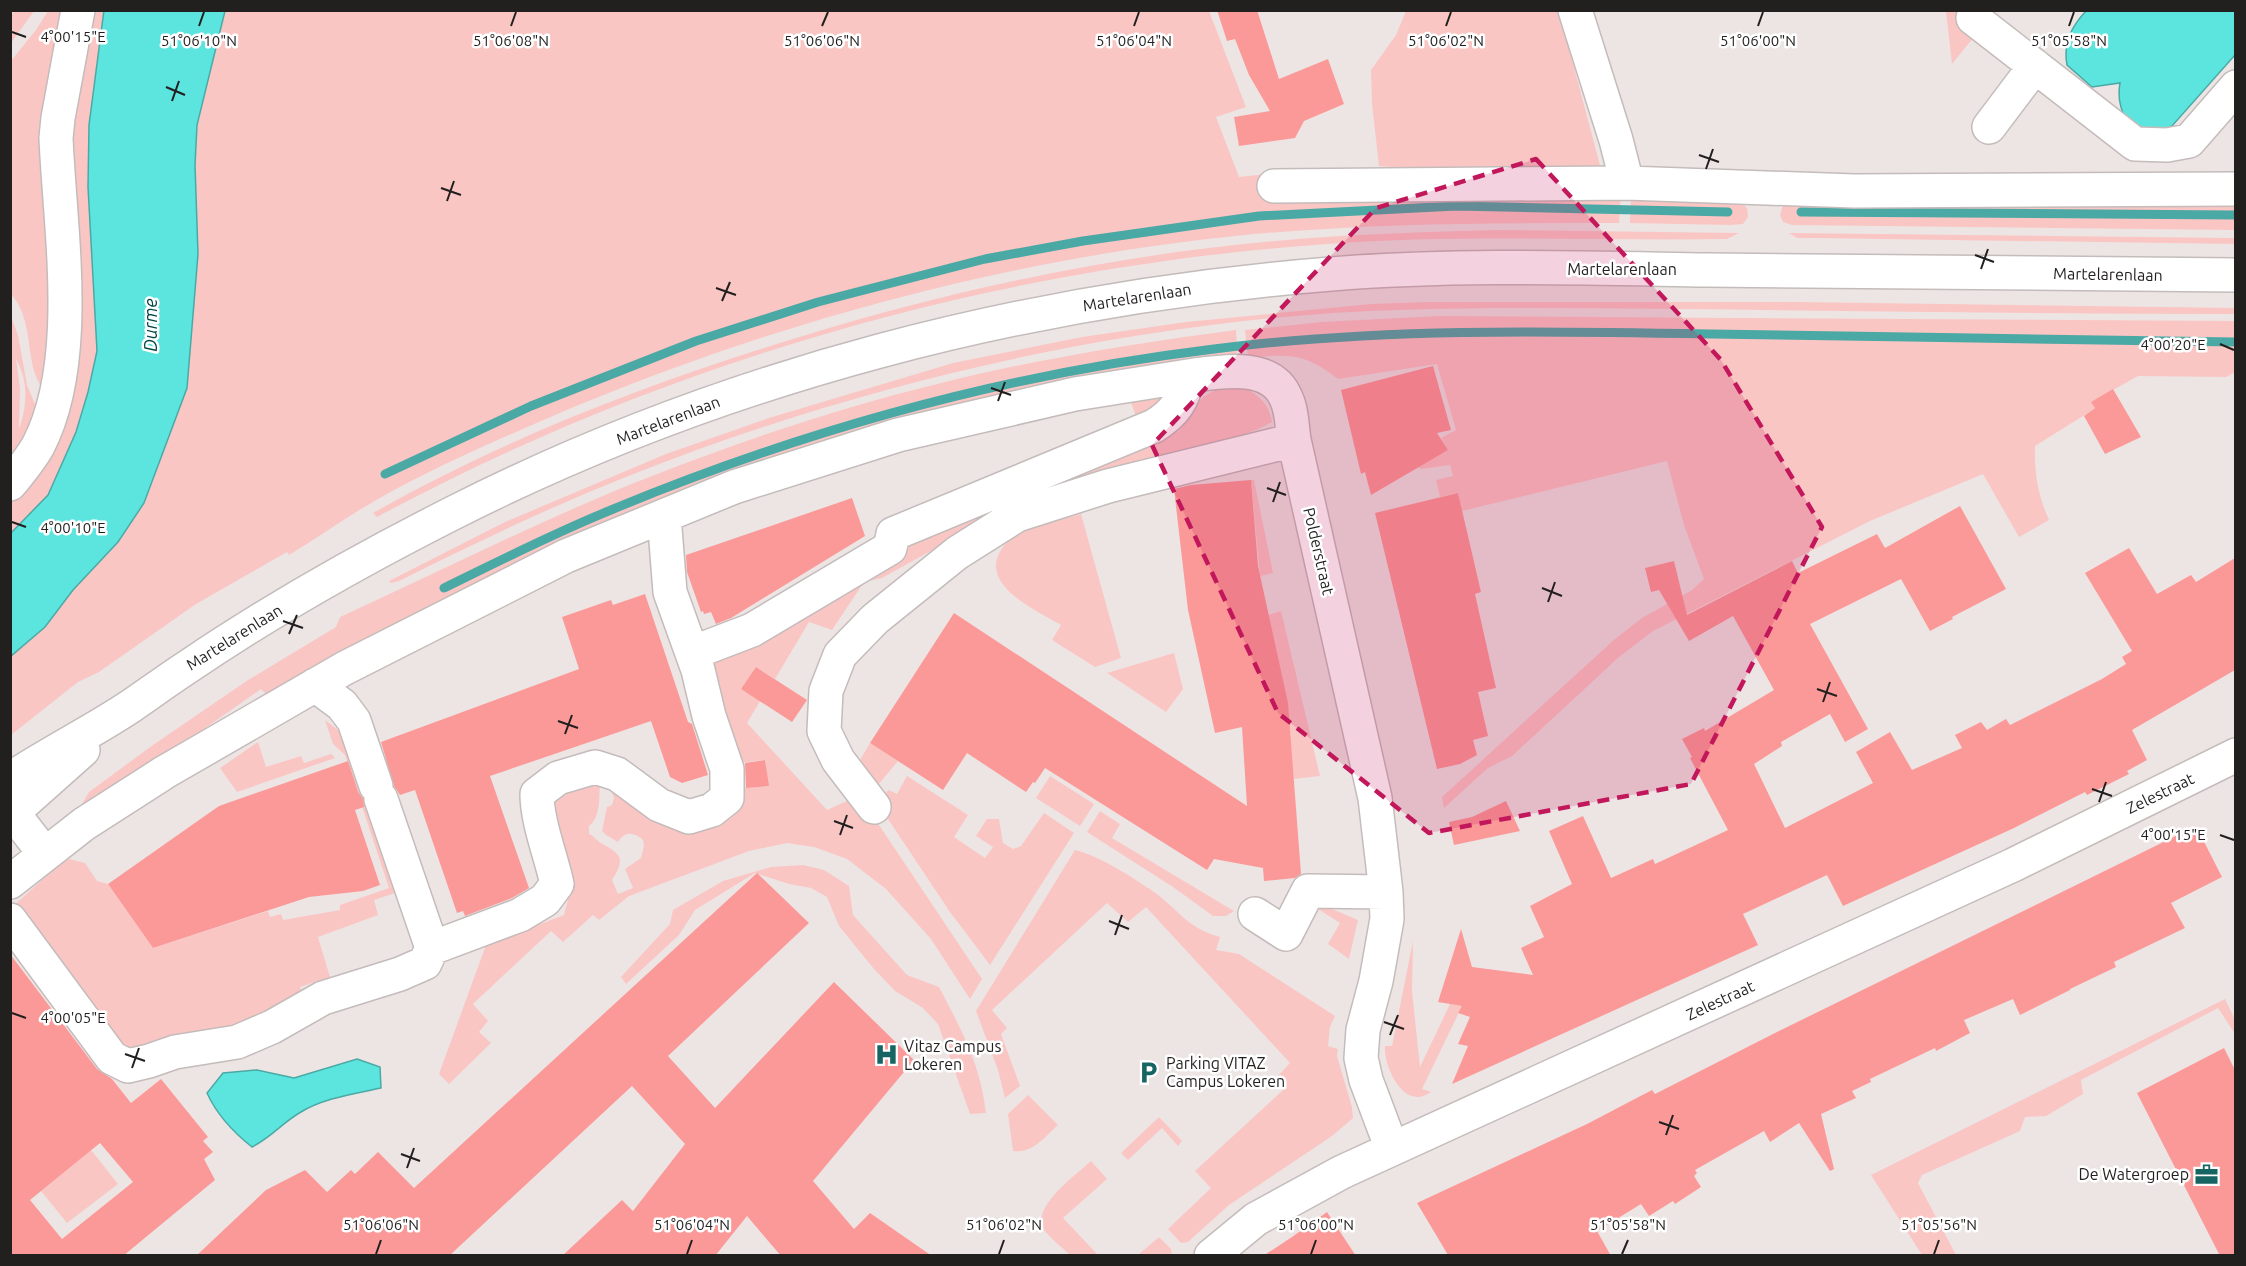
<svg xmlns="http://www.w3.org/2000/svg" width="2246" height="1266" font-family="Ubuntu,sans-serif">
  <rect width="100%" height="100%" fill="#ede5e4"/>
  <path fill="#fac6c4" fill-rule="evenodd" d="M14,11h20l-23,32v-27z
    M48,11h21l-13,265 -13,113c-20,-26 -7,-67 -32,-95l-1,-232 26,-32z
    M85,11h19l-15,114 -1,62 9,163 -9,42 -12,40 -28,63 -37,38v-37l31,-44 23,-290z
    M225,11h984l37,96 -30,10 23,60 37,-4 345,19 -2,31c-128,0 -256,0 -384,13 -232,24 -466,88 -680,179 -60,26 -120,52 -177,84 -30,17 -59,38 -89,56l-2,-3 -91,52 -97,68 -21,10 -67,53v-79l34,-29 28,-37 45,-48 26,-39 43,-115 11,-134 -3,-89 2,-40z
    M1406,11h153l46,173 -226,-18 -7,-62 -1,-34 25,-35z
    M1946,11h49l-43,53z
    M1631,193l105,6 11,9 1,9 -5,7 -12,1 -101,-2z
    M2236,197l-1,33 -443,-5 -9,-3 -3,-7 3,-11z
    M1500,230l239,3 -12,6c-134,2 -267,-5 -400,5 -329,23 -659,116 -950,273l-4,-4c124,-70 255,-122 391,-165 166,-53 338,-92 512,-107 75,-7 150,-9 224,-11z
    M1789,233l446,5 1,6 -422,-6h-17z
    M1427,302h370l438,6 1,6c-186,0 -372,-3 -558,-5 -139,-1 -278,-4 -416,10 -217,23 -428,76 -631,156 -79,31 -156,68 -232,106l-8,2 -2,-2 116,-59 161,-68 103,-36 184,-55 129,-26 104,-15 185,-18z
    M10,314l8,21 9,50 10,24 -27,63zM16,359c13,23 11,47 3,70l1,-41z
    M1439,316l796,5 1,56 -3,-4 -7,4 -88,-1 -25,14 -22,21 -56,35c-1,27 3,49 14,74l-30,17 -36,-63 -113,47 -217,110 -34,26 -107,99 -24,12 -44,40 -2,-11 173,-158 27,-21 50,-28 12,-11 -20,-54 -17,-64 -205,50 -4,-18 -18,4 -4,-17 17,-4 -3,-11 -30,4 -8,-14 13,8 23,-13 -7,-12 15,-8 -19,-66 -99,15c-35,-27 -47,-24 -90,-22l-3,-27 77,-8z
    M1236,330l2,30 -286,54 -683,283 -8,-8 -147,103 -7,-3 -25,24v-9l7,-12 64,-47 95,-65 88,-53 4,-10c104,-47 206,-100 312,-141 94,-37 191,-69 289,-93 97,-24 196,-40 295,-53z
    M1237,385c19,7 32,17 35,37l-16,8 -64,21 -247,92 -63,35 -18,4 -32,48 -23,-8 -34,57 -19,-12 -14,22 18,12 -13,22 80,87 22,-10 20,10 113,169 -12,20 -39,-60 -45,-50 -39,-30 -33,-12 -27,-4 -38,8 -120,45 -30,24 -6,-5 -30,27 -12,-11 -78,73 15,17 -9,11 12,11 -42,41 -10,-10 47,-129 78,-30c4,-15 9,-31 6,-47 -4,-26 -25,-49 -15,-76l45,-9c-1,14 1,34 -11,43v8c5,2 7,6 12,9 20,11 25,15 11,37l6,14 15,-6 -8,-19 16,-11 3,-12 -1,-6c-9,-8 -18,-9 -25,2l-12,-7 -4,-4 5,-24 5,-2 2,-7 -4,-11 38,25 93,-24 27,-2 -3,-26 -25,3 -34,-90 6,-9 258,-155 181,-69 17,-4 11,-5 24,-34 15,-9z
    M1157,389l5,8 1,11 -25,14 -10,-28z
    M1251,480h3l19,93 -13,3z
    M1081,514l40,144 -26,9 -43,-27 9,-15c-21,-13 -76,-36 -63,-69 7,-15 14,-20 29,-27 17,-6 37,-10 54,-15z
    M1281,611l39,165 -26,3 -26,-164z
    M1174,653l9,36 -17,23 -59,-39z
    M325,720l18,14 55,158 -24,8 4,15 -60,22 12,40 -30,10 2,6 -62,34 -103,24 -16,-4 -110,-139 40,-36 18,-13 16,4 12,18 11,3 45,64 115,-37 2,6 11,-3 2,6 57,-10v-5l49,-17 -44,-133 -12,-11z
    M258,742l8,25 35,-11 3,7 27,-9 4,4 -98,34 -17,-24z
    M870,743l28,18 -20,24 -18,-25z
    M907,776l61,39 -14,22 31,21 8,-11 -17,-11 11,-17h12l4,24 10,6 8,-3 23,-33 30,20 -84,132 -40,-53 -74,-111 13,-11 8,4z
    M1050,776l44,28 -14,22 -44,-28z
    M1100,811l20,13 -8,14 122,73 -8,5h-13l-40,-29 -86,-55z
    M1075,850c25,6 57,27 79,42 25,18 33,36 66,45l-4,13 23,4 96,62 -5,11 -2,19 10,3 -1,7 15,51 1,11 -21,18 -103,69 -41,37 -7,1 -13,-14 43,-41 -16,-17 88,-81 -9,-10 16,-17 -144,-156 -18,15 -21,-19 -115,107 15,18 -6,6 19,52 -15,12 -7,-28 -22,-59z
    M803,865l21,5 25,16 4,29 54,60 32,12c23,44 41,76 47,126l-16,1 -32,-90 -15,-16 -28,-17 -21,-22 -35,-43 -12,-29 -16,-9 -22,-4 -34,-11 -60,37 -16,25 -53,49 -5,-7 49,-53 3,-14 50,-29 48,-14z
    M1311,900l47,20 -9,39 -21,-15 12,-21 -31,-20z
    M1413,941l-1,50 8,76 30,-63 12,2 -40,83 9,3c-5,3 -9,5 -14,5 -20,-1 -33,-34 -32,-51h7z
    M2225,999l10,21v14l-17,-26 -137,72 2,14 -37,22 -21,1 -5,14 -98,44 -4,8 38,72h-34l-51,-80z
    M1028,1095l30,30c-13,12 -26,29 -45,26l-5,-37z
    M1159,1117l23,24 -4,5 -16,-18 -34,32 -7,-7z
    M91,1150l27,34 -51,39 -26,-32z
    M1091,1161l16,18 -44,39 35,37h-28c-8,-8 -21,-17 -27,-27 -11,-22 34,-54 48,-67z
    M1159,1237l12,12 1,6h-34z"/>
  <path fill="#5ce4df" stroke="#4ba9a5" stroke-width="1.5" d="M104,10l121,1 -28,114 -2,40 3,89 -11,134 -43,115 -26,39 -45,48 -28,37 -34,29v-123l37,-38 28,-63 12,-40 9,-41 -9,-164 1,-62z
    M2086,11h149v44l-63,71c-34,18 -58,-9 -52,-43l-28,4 -25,-22c-4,-22 4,-38 19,-54z
    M357,1059l23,8 1,21c-27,6 -57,10 -80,24 -18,10 -29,25 -49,35 -19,-15 -35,-32 -45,-54l16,-20 34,-3 37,8z"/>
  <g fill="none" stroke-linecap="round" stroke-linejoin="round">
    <path stroke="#4ba9a5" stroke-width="9" d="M1801,212l435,3
      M385,474l146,-68 165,-65 122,-39 167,-43 98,-18 176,-25 197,-10 272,6
      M444,588c55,-27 110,-55 167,-78 193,-80 396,-136 603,-161 165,-21 331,-18 497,-15 175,3 350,5 525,8"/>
  </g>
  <path fill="#fb9998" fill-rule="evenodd" d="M1217,10h40l22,69 49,-20 16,45 -40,17 -9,17 -56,8 -5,-29 36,-6 -21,-36 -14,-36 -8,2z
    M1433,366l18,64 -14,3 11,17 -77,45 -6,-23 -4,2 -20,-84z
    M2113,389l28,48 -36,17 -21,-38 11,-8 -4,-6z
    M1251,480l7,86 30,137 13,171 -6,4 -31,3 -1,-13 -49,-9 -7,11 -162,-102 -10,15 -2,-1 -7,10 -59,-39 -24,37 -73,-47 84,-130 293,193 -5,-79 -27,6 -27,-123 -14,-121 17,-4z
    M1458,493l23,99 -6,2 21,94 -18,4 10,44 -15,4 4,15 -17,9 -23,5 -62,-256z
    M852,498l13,38 -134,82 -15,6 -5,-12 -7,2 -1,-3 -2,1 -14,-40 -1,-17z
    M1960,506l46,83 -54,28 1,2 -23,12 -29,-52 -91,45 58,105 -23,13 -15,-28 -49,28 1,4 -28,18 31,64 88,-45 -17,-31 34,-20 22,38 50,-22 -7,-13 26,-13 6,8 19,-11 4,6 92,-46 24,-15 -4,-7 10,-6 -47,-78 44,-25 28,46 34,-19 5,7 39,-24v112l-103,60 15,30 -20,11 2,3 -42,21 -2,-3 -71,36 -171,78 -16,-31 -84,39 15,31 -306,139 16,-38 -10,-2 12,-27 -12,-4 4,-7 -24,-4 23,-73 11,38 61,8 -12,-27 23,-11 -14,-31 42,-22 -23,-53 34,-15 28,62 42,-19 2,5 73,-34 -38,-72 2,-1 -10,-18 22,-11 1,3 69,-41 -41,-74 -44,25 -30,-51 -8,2 -6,-24 29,-7 13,54 105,-54 6,12 79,-39 8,14z
    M645,594l43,128 4,2 16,51 -26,8 -12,-6 -19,-56 -161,55 39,112 -17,10 -47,18 -2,-5 -6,2 -42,-123 -15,5 -6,-9 -13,-44 198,-73 -17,-52 49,-17 2,5z
    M756,667l51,33 -15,22 -51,-33z
    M765,760l4,26 -23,2 -1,-25z
    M348,761l10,31 5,7 1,8 -9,3 25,75 -17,6 -54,6 -156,51 -45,-64 111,-78z
    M1506,801l14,30 -66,14 -5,-23 23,-5z
    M2196,826l26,51 -51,26 14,25 -71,34 2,5 -46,22v1l-50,25 -7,-16 -49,21 6,13 -34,18 -1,-3 -65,31 1,3 -19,9 4,7 -35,16 13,55 -4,2 -31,-48 -29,19 -6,-11 -69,39 2,3 -3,3 7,11 -26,17 -2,-3 -24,15 -8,-12 -44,27 14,25 -163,-1 -31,-52 170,-79 65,-34 3,4 118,-60z
    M757,873l52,50 -141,133 47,52 119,-126 80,78 -101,121 41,48 16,-16 62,43h-151l-34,-40 -32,40h-153l60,-56 11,11 52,-67 -53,-58 -183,170h-253l70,-66 39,-20 22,22 24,-22 4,4 23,-22 36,36z
    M10,954l87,115 15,10 19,24 30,-24 47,58 -5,4 10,11 -9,7 11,21 -92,76h-113zM100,1143l33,39 -71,57 -32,-39z
    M2224,1048l11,22v186h-15l-83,-163z
    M1327,1212l29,44h-93l29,-19z"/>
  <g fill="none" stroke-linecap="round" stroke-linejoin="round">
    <defs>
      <path id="minor" d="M1575,10l41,130 11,43
        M1973,18l162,126 32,1 22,-4 47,-54
        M1989,127l46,-61
        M1274,186l353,-3 227,8 382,-2
        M10,484c10,-12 20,-24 28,-38 44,-84 22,-215 18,-308l2,-20 20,-108
        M692,653l60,-23 138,-82 3,-14 261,-108c20,-12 30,-26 34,-50 30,-4 83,-15 98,22 6,12 6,29 8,42l81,358 11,94 1,27 -11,62 -13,49 -2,28 5,22 26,69
        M315,685l27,20 12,16 22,65
        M874,807l-36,-47 -14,-29 2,-40 14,-36 35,-36 82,-66 60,-38 91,-29 186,-46
        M13,813l31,40
        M10,882l74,-58 81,-52 180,-104 221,-112 168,-69 164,-52 177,-41 113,-18
        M1255,914l31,20 22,-43 78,1
        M10,920l102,138 16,8 21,-5 26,-9 62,-10 35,-15 51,-29 77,-24 25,-11 7,-15 -51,-149
        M432,948l88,-33 25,-15 12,-16c-6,-28 -20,-62 -20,-90l21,-16 37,-11 22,7 42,31 30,12 23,-7 15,-12v-29l-18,-53 -11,-46 -28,-78 -6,-76
        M1211,1256l45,-37 86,-47 671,-307 223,-110"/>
      <path id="major" d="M10,779c39,-26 82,-47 121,-73 19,-13 38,-27 58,-40 84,-57 173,-107 264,-153 272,-138 575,-215 878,-239 125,-10 251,-6 376,-4 176,2 352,4 529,5
        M10,815l73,-65"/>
    </defs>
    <use href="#minor" stroke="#c4bcbb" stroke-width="36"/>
    <use href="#major" stroke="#c4bcbb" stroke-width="36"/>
    <use href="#minor" stroke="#fff" stroke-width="33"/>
    <use href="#major" stroke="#fff" stroke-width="33"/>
  </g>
  <path fill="#c2185b" fill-opacity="0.2" stroke="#c2185b" stroke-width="4.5" stroke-dasharray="12 8" stroke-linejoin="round" d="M1536,159l185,201 101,167 -131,257 -262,49 -151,-120 -126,-268 224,-237z"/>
  <path fill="none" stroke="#221f1f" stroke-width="2" d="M199,26l5,-14M511,26l5,-14M822,26l6,-14M1134,26l5,-14M1446,26l5,-14M1758,26l5,-14M2069,26l5,-14M12,32l14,5M166,87l19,8M172,101l7,-20M1699,155l20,7M1706,169l7,-20M441,188l20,7M447,201l7,-20M1975,255l19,7M1981,269l7,-20M716,288l20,7M722,301l8,-19M2220,344l14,6M991,388l20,7M998,401l7,-19M1267,488l19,7M1273,502l7,-20M12,522l14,5M1542,588l20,8M1548,602l7,-20M283,621l20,7M289,634l8,-19M1817,689l20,7M1823,702l7,-20M558,721l20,7M565,734l7,-19M2092,789l20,7M2099,802l7,-20M834,821l19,7M840,835l7,-20M2220,835l14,5M1109,921l20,8M1115,935l7,-20M12,1013l14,5M1384,1022l20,7M1390,1035l8,-20M125,1054l20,7M132,1068l7,-20M1659,1122l20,7M1666,1135l7,-20M401,1154l19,7M407,1168l7,-20M376,1254l5,-14M687,1254l5,-14M999,1254l5,-14M1311,1254l5,-14M1622,1254l6,-14M1934,1254l5,-14"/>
  <defs>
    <symbol id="hospital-bare" viewBox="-9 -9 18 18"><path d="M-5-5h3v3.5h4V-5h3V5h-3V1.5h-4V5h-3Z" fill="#166562" stroke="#fff" stroke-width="2.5" paint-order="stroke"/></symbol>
    <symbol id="parking-bare" viewBox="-9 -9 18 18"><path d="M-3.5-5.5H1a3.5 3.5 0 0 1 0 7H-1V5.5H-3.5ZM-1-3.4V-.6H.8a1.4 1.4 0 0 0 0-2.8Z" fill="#166562" stroke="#fff" stroke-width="2.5" paint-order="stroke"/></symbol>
    <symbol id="office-bare" viewBox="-9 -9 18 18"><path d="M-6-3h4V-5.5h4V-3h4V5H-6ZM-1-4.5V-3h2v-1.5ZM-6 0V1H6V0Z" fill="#166562" stroke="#fff" stroke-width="2.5" paint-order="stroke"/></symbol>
  </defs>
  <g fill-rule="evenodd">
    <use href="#hospital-bare" x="870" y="1038" width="33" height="33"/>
    <use href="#parking-bare" x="1132" y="1056" width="33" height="33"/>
    <use href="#office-bare" x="2190" y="1158" width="33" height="33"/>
  </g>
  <g text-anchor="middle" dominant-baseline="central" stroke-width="5" stroke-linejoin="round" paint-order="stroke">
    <g font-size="16" fill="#221f1f" stroke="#fff">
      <text x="1622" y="269">Martelarenlaan</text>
      <text transform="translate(2108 274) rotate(1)">Martelarenlaan</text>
      <text transform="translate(1137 297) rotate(-9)">Martelarenlaan</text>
      <text transform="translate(668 420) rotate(-21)">Martelarenlaan</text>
      <text transform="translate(1319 551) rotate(77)">Polderstraat</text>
      <text transform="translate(234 637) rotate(-32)">Martelarenlaan</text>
      <text transform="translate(2160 793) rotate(-26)">Zelestraat</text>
      <text transform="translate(1720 1000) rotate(-25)">Zelestraat</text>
    </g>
    <g font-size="16" fill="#221f1f" stroke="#fff" text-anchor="start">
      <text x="904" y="1046">Vitaz Campus<tspan x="904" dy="18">Lokeren</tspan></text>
      <text x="1166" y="1063">Parking VITAZ<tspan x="1166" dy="18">Campus Lokeren</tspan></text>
      <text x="2189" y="1174" text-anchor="end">De Watergroep</text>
    </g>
    <g font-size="18" font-style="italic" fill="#034543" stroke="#fff">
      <text transform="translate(150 325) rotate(-90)">Durme</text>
    </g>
  </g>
  <g font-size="15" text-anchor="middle" fill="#221f1f" stroke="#fff" stroke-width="5" stroke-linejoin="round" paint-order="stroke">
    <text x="73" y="42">4°00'15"E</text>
    <text x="199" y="46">51°06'10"N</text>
    <text x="511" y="46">51°06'08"N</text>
    <text x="822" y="46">51°06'06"N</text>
    <text x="1134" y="46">51°06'04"N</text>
    <text x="1446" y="46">51°06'02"N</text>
    <text x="1758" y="46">51°06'00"N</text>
    <text x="2069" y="46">51°05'58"N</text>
    <text x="2173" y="350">4°00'20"E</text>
    <text x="73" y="533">4°00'10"E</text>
    <text x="2173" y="840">4°00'15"E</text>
    <text x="73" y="1023">4°00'05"E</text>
    <text x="381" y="1230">51°06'06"N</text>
    <text x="692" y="1230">51°06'04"N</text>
    <text x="1004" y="1230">51°06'02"N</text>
    <text x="1316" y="1230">51°06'00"N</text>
    <text x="1628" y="1230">51°05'58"N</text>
    <text x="1939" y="1230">51°05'56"N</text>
  </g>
  <rect width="2246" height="1266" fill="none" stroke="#221f1f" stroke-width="24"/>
</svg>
